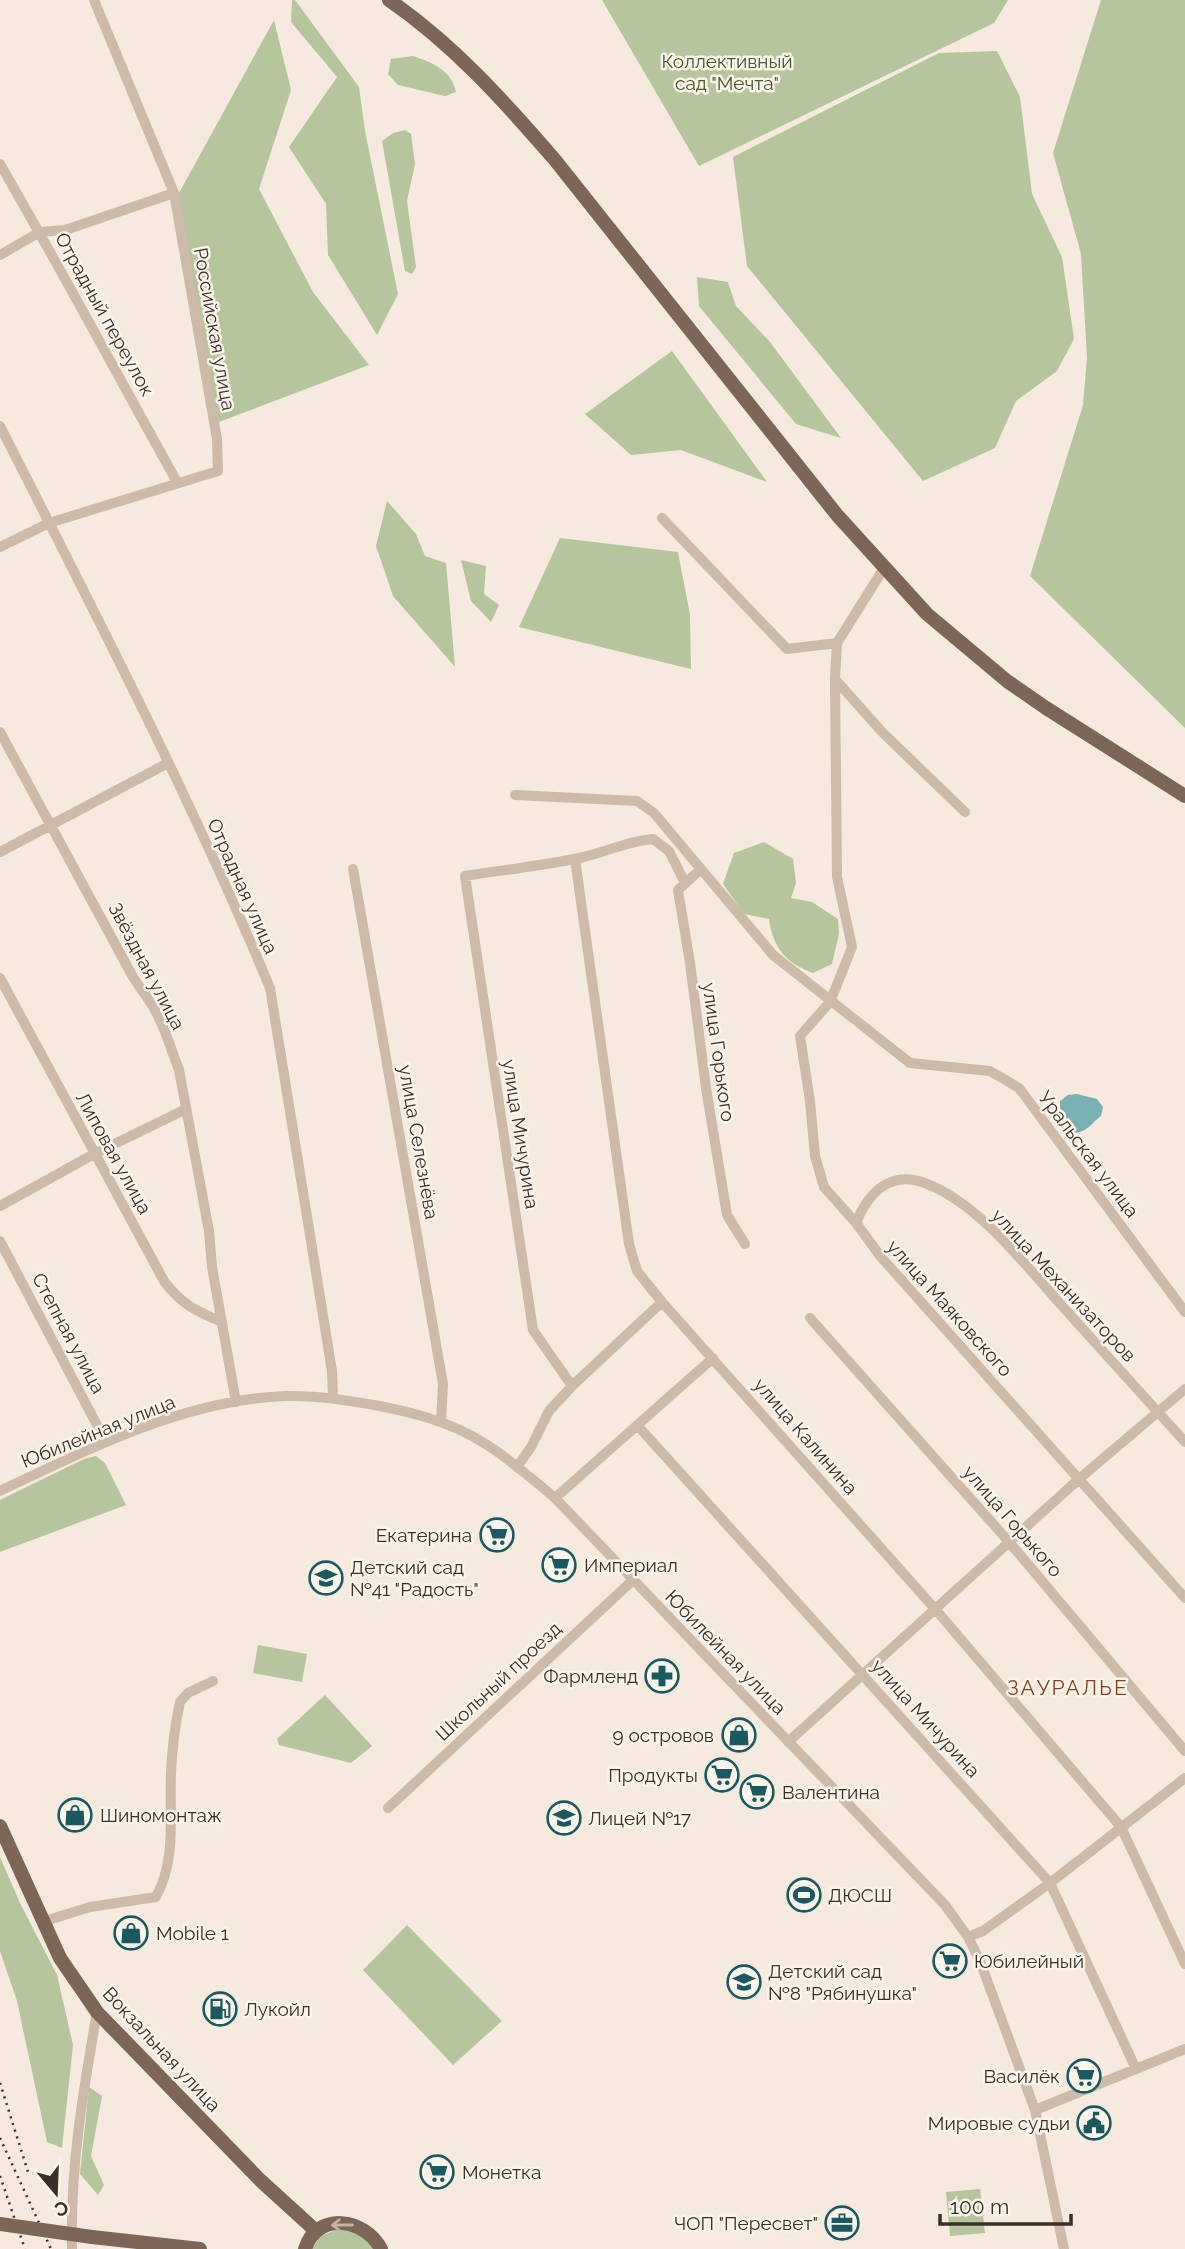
<svg xmlns="http://www.w3.org/2000/svg" width="1185" height="2249" font-family="Raleway,sans-serif">
  <rect width="100%" height="100%" fill="#f5eadd"/>
  <path fill="#b6c59b" d="M292,0h3l64,87 6,44 33,163 -21,41 -49,-80 -2,-51 -37,-57 48,-70 -46,-55z
    M602,0h406l-14,23 -295,143z
    M1101,0h84v728l-155,-152 53,-171 4,-47 -6,-104 -28,-101z
    M274,20l17,70 -32,99 54,103 56,73 -150,57 -46,-218z
    M997,51l23,46 12,97 30,63 12,82 -17,32 -41,30 -21,47 -72,33 -176,-215 -14,-109 206,-104z
    M413,56c19,6 39,15 43,36l-11,4 -47,-11 -10,-11 3,-15z
    M405,130l6,4 4,30 -8,37 9,66 -4,7 -7,-3 -23,-130 11,-8z
    M697,277l31,5 8,24 34,36 71,96 -45,-14 -97,-118z
    M672,351l95,131 -86,-32 -50,5 -46,-41z
    M387,501l29,33 9,22 21,7 9,104 -62,-71 -17,-50z
    M560,538l118,14 12,63 1,54 -172,-42z
    M461,560l25,6 -2,28 15,11 -8,17 -20,-21z
    M764,842l29,17 3,24 -5,15 21,4 26,17 1,15 -7,30 -19,9c-27,-10 -40,-25 -44,-54l-25,-5 -21,-30 11,-31z
    M96,1456l9,7 21,42 -126,47v-52l84,-41z
    M258,1645l49,9 -5,28 -49,-9z
    M325,1695l47,51 -21,17 -72,-18 -2,-6z
    M0,1857l20,46 37,72 16,70 -11,103 -15,-6 -30,-141 -17,-50z
    M407,1925l95,96 -49,44 -90,-95z
    M89,2087l13,9 -11,60 13,29 -6,10 -18,-21z
    M980,2189l5,44 -35,3 -4,-44z
    M338,2229c15,2 27,6 35,20h-62l10,-13z"/>
  <path fill="#79b0b4" d="M1077,1094l20,5 6,8 -2,9c-10,7 -12,15 -26,17 -13,-10 -15,-17 -15,-32l8,-6z"/>
  <g fill="none" stroke-linecap="round" stroke-linejoin="round">
    <path stroke="#cebaa8" stroke-width="10" d="M0,164c61,105 118,212 177,318
      M0,255l40,-23 25,-2 109,-37
      M0,426c94,185 190,370 270,562l62,383 1,27
      M662,518l125,131 50,-6 -2,36 47,53 83,80
      M0,547l49,-24 169,-52 -1,-32 -43,-246 -80,-193
      M837,643l47,-75
      M835,679l2,198 15,70 -22,55 -30,34 10,65 5,55 9,31 32,36 25,34 304,341
      M0,732l133,245 21,31 10,21 15,41 30,161 3,36 24,135
      M515,795l122,6 17,12 119,142 137,108 80,8 29,17 166,224
      M0,852l168,-89
      M575,859l54,385 8,27 25,31 274,308 185,217 64,137
      M353,869l90,515 -2,38
      M701,869l-23,21 12,73 16,125 21,127 18,29
      M0,978l164,303c17,23 32,30 58,41
      M0,1206l94,-52 92,-45
      M856,1223c12,-30 34,-53 69,-40 55,21 100,82 138,124 41,45 81,90 122,135
      M0,1241l106,201
      M810,1318l200,225 175,208
      M572,1386l-39,-56 -68,-454c37,-6 76,-10 114,-18 25,-5 48,-17 74,-19l16,12 16,32
      M638,1426l412,457 86,186
      M517,1467l14,-20 18,-36 23,-25 90,-84
      M0,1491c89,-42 184,-91 285,-95 30,-1 59,4 89,9 38,7 77,17 110,38 25,15 48,36 71,55l390,407 23,32 12,24 55,149 29,139
      M555,1498l158,-140
      M788,1742l291,-263 106,-90
      M388,1808l245,-228
      M42,1922l48,-15 66,-10c21,-39 13,-81 15,-124 1,-23 4,-48 9,-71l8,-9 25,-12
      M968,1937l15,-6 67,-48 135,-105
      M1035,2110l150,-61
      M72,2249c-2,-82 11,-157 25,-237"/>
    <path stroke="#7d6658" stroke-width="14" d="M389,0c64,44 115,101 166,160l282,355 90,99 80,67 39,27 139,88
      M0,1826l60,132 37,54 163,168 56,51
      M92,2237l108,12
      M305,2249c12,-38 60,-31 76,0"/>
    <path stroke="#3a2f29" stroke-width="2.5" stroke-dasharray="2 5" stroke-linecap="butt" d="M0,2083l29,92
      M0,2138l51,111
      M0,2176l25,73"/>
    <path stroke="#7d6658" stroke-width="14" d="M0,2224l92,13"/>
  </g>
  <defs><path id="oneway-shaft" d="M-6 0H5M1.5-3L5.5 0L1.5 3" fill="none" stroke-width="1.6" stroke-linecap="round" stroke-linejoin="round" transform="scale(1.75)"/></defs>
  <use stroke="#c2b4a8" href="#oneway-shaft" transform="translate(342 2225) rotate(180)"/>
  <defs>
    <symbol id="supermarket-ring" viewBox="-11 -11 22 22"><circle r="9.5" fill="#fbf4ea" stroke="#1a5960" stroke-width="1.5"/><path d="M-6-5.5h2.5l.6 2H6L4.5 2H-2.5L-4.4-4H-6ZM-1.5 3.2a1.3 1.3 0 1 0 .1 0ZM3 3.2a1.3 1.3 0 1 0 .1 0Z" fill="#1a5960"/></symbol>
    <symbol id="school-ring" viewBox="-11 -11 22 22"><circle r="9.5" fill="#fbf4ea" stroke="#1a5960" stroke-width="1.5"/><path d="M0-5L7-2L0 1L-7-2ZM-4 1L0 2.5L4 1V4Q0 6-4 4Z" fill="#1a5960"/></symbol>
    <symbol id="pharmacy-ring" viewBox="-11 -11 22 22"><circle r="9.5" fill="#fbf4ea" stroke="#1a5960" stroke-width="1.5"/><path d="M-2-6h4v4h4v4h-4v4h-4v-4h-4v-4h4Z" fill="#1a5960"/></symbol>
    <symbol id="shop-ring" viewBox="-11 -11 22 22"><circle r="9.5" fill="#fbf4ea" stroke="#1a5960" stroke-width="1.5"/><path d="M-5-2.5h2.3a2.7 3.5 0 0 1 5.4 0H5L5.5 6h-11ZM-1.5-2.5h3a1.5 2.3 0 0 0-3 0Z" fill="#1a5960"/></symbol>
    <symbol id="stadium-ring" viewBox="-11 -11 22 22"><circle r="9.5" fill="#fbf4ea" stroke="#1a5960" stroke-width="1.5"/><path d="M0-5a6.5 5 0 1 0 0 10a6.5 5 0 1 0 0-10ZM-3.5-1.8h7v3.6h-7Z" fill="#1a5960"/></symbol>
    <symbol id="fuel-ring" viewBox="-11 -11 22 22"><circle r="9.5" fill="#fbf4ea" stroke="#1a5960" stroke-width="1.5"/><path d="M-5.5-6h7V0h2V4h1.3V-2.5L3-4.5l.8-.8L6-3V5H2.5V1h-1V6h-7ZM-4.2-4.7v3.2H.2V-4.7Z" fill="#1a5960"/></symbol>
    <symbol id="civic-ring" viewBox="-11 -11 22 22"><circle r="9.5" fill="#fbf4ea" stroke="#1a5960" stroke-width="1.5"/><path d="M-.6-6.5H3V-4.5H.6V-3L4-1V1h2V6H-6V1h2V-1L-.6-3ZM-1.2 2.5V6h2.4V2.5Z" fill="#1a5960"/></symbol>
    <symbol id="office-ring" viewBox="-11 -11 22 22"><circle r="9.5" fill="#fbf4ea" stroke="#1a5960" stroke-width="1.5"/><path d="M-6-3h4V-5.5h4V-3h4V5H-6ZM-1-4.5V-3h2v-1.5ZM-6 0V1H6V0Z" fill="#1a5960"/></symbol>
  </defs>
  <g fill-rule="evenodd">
    <use href="#supermarket-ring" x="478" y="1516" width="38" height="38"/>
    <use href="#supermarket-ring" x="540" y="1546" width="38" height="38"/>
    <use href="#school-ring" x="307" y="1559" width="38" height="38"/>
    <use href="#pharmacy-ring" x="643" y="1657" width="38" height="38"/>
    <use href="#shop-ring" x="720" y="1716" width="38" height="38"/>
    <use href="#supermarket-ring" x="703" y="1756" width="38" height="38"/>
    <use href="#supermarket-ring" x="738" y="1773" width="38" height="38"/>
    <use href="#shop-ring" x="56" y="1796" width="38" height="38"/>
    <use href="#school-ring" x="545" y="1799" width="38" height="38"/>
    <use href="#stadium-ring" x="785" y="1876" width="38" height="38"/>
    <use href="#shop-ring" x="112" y="1914" width="38" height="38"/>
    <use href="#supermarket-ring" x="931" y="1942" width="38" height="38"/>
    <use href="#school-ring" x="725" y="1963" width="38" height="38"/>
    <use href="#fuel-ring" x="201" y="1990" width="38" height="38"/>
    <use href="#supermarket-ring" x="1065" y="2057" width="38" height="38"/>
    <use href="#civic-ring" x="1075" y="2104" width="38" height="38"/>
    <use href="#supermarket-ring" x="418" y="2153" width="38" height="38"/>
    <use href="#office-ring" x="823" y="2204" width="38" height="38"/>
  </g>
  <g text-anchor="middle" dominant-baseline="central" stroke-width="5" stroke-linejoin="round" paint-order="stroke">
    <g font-size="19" fill="#475b2a" stroke="#fbf4ea">
      <text x="727" y="61">Коллективный<tspan x="727" dy="22">сад "Мечта"</tspan></text>
    </g>
    <g font-size="19" fill="#3a2f29" stroke="#fbf4ea">
      <text transform="translate(105 314) rotate(61)">Отрадный переулок</text>
      <text transform="translate(215 329) rotate(80)">Российская улица</text>
      <text transform="translate(243 886) rotate(66)">Отрадная улица</text>
      <text transform="translate(147 966) rotate(62)">Звёздная улица</text>
      <text transform="translate(719 1052) rotate(82)">улица Горького</text>
      <text transform="translate(521 1134) rotate(81)">улица Мичурина</text>
      <text transform="translate(419 1142) rotate(80)">улица Селезнёва</text>
      <text transform="translate(114 1153) rotate(61)">Липовая улица</text>
      <text transform="translate(1089 1154) rotate(53)">Уральская улица</text>
      <text transform="translate(1064 1285) rotate(47)">улица Механизаторов</text>
      <text transform="translate(950 1308) rotate(48)">улица Маяковского</text>
      <text transform="translate(69 1333) rotate(62)">Степная улица</text>
      <text transform="translate(98 1431) rotate(-22)">Юбилейная улица</text>
      <text transform="translate(806 1436) rotate(49)">улица Калинина</text>
      <text transform="translate(1013 1521) rotate(49)">улица Горького</text>
      <text transform="translate(726 1652) rotate(46)">Юбилейная улица</text>
      <text transform="translate(498 1681) rotate(-43)">Школьный проезд</text>
      <text transform="translate(926 1718) rotate(48)">улица Мичурина</text>
      <text transform="translate(162 2049) rotate(47)">Вокзальная улица</text>
    </g>
    <g font-size="19" fill="#3a2f29" stroke="#fbf4ea" text-anchor="start">
      <text x="472" y="1535" text-anchor="end">Екатерина</text>
      <text x="584" y="1565">Империал</text>
      <text x="350" y="1567">Детский сад<tspan x="350" dy="22">№41 "Радость"</tspan></text>
      <text x="638" y="1676" text-anchor="end">Фармленд</text>
      <text x="714" y="1735" text-anchor="end">9 островов</text>
      <text x="698" y="1775" text-anchor="end">Продукты</text>
      <text x="782" y="1792">Валентина</text>
      <text x="100" y="1815">Шиномонтаж</text>
      <text x="588" y="1818">Лицей №17</text>
      <text x="828" y="1895">ДЮСШ</text>
      <text x="156" y="1933">Mobile 1</text>
      <text x="974" y="1961">Юбилейный</text>
      <text x="768" y="1971">Детский сад<tspan x="768" dy="22">№8 "Рябинушка"</tspan></text>
      <text x="244" y="2009">Лукойл</text>
      <text x="1060" y="2076" text-anchor="end">Василёк</text>
      <text x="1070" y="2123" text-anchor="end">Мировые судьи</text>
      <text x="462" y="2172">Монетка</text>
      <text x="818" y="2223" text-anchor="end">ЧОП "Пересвет"</text>
    </g>
    <g font-size="21" letter-spacing="2" fill="#913a1a" stroke="#fbf4ea">
      <text x="1068" y="1687">ЗАУРАЛЬЕ</text>
    </g>
  </g>
  <g transform="translate(56 2193) rotate(161)" stroke="#fbf4ea" stroke-width="5" paint-order="stroke">
  <path d="M0-5L12 26L0 18L-12 26Z" fill="#3a2f29"/>
  <text y="-10" font-size="19" font-weight="bold" text-anchor="middle" fill="#3a2f29">С</text>
  </g>
  <path d="M940 2214v10h131v-10" fill="none" stroke="#3a2f29" stroke-width="3.5"/>
  <text x="950" y="2214" font-size="21" fill="#3a2f29" stroke="#fbf4ea" stroke-width="5" paint-order="stroke">100 m</text>
</svg>
